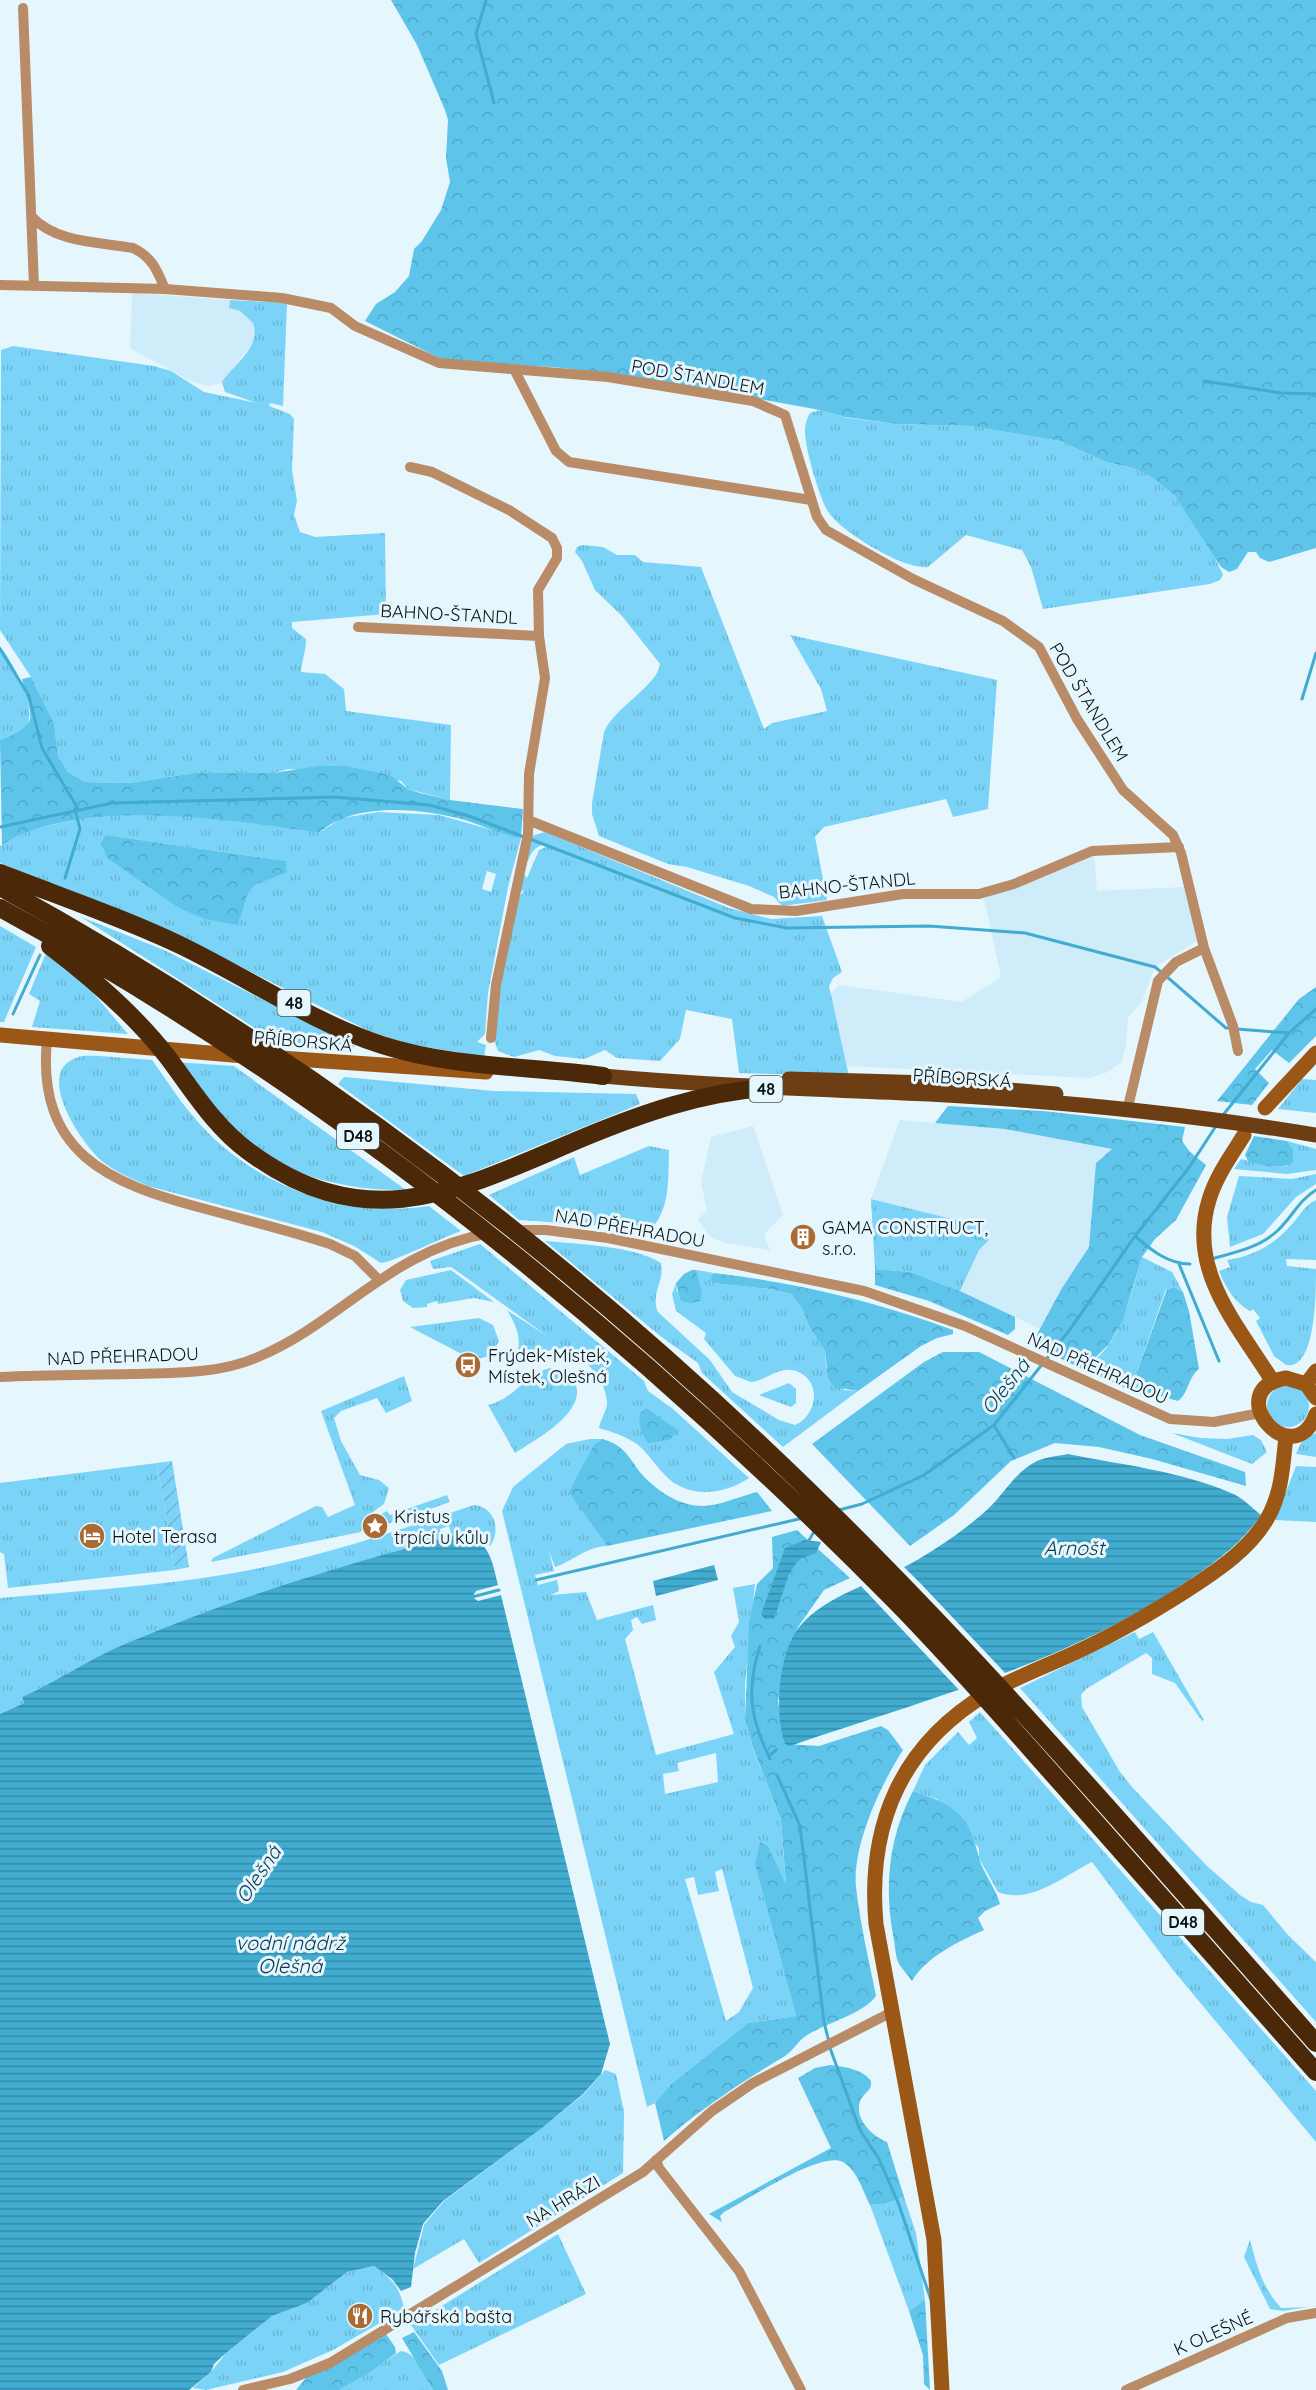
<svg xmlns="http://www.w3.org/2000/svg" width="1316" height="2390" font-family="Quicksand,sans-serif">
  <defs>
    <pattern id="grass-tufts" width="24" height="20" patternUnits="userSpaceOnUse" patternTransform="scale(1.5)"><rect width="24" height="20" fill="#7bd4f7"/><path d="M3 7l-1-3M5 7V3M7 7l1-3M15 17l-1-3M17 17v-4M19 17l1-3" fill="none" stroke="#69b5d3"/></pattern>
    <pattern id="forest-crowns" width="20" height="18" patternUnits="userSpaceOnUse" patternTransform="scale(1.5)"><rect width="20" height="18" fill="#5ec4ea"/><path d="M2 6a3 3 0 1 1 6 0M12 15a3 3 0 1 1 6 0" fill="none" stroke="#50a8c8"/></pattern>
    <pattern id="garden-furrows" width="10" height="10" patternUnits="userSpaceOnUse" patternTransform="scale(1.5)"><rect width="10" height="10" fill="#7bd4f7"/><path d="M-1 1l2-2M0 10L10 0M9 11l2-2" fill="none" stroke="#69b5d3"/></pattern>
    <pattern id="water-rules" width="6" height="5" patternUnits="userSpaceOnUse" patternTransform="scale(1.5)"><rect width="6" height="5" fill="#42abd0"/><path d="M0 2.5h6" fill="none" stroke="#358aa8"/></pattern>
  </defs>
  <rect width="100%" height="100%" fill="#e5f6fd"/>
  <path fill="#ceecf9" d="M132,293l98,7 -1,8 11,3 13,12 1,14 -4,9 -28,37 -15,3 -17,-5 -60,-33z
    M1094,855l3,36 89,-4 12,53 -43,27 -13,34 -14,17 -2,28 -5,17 -16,10 -15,5 -243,-12 -17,-72 9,-9 123,17 39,-25 -17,-79z
    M900,1120l105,9 107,20 -16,14 -7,84 -27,41 -22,41 -80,-38 19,-41 10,-9 -9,-15 -109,-27z
    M753,1126l30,89 -19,19 6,16 -45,-7 -16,-7 -11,-17 9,-8 -6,-29 10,-45z"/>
  <path fill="url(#grass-tufts)" fill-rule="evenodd" d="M230,300l57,3 -4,103 -13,-3 -1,3 21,8 4,5 -2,51 5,31 -3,14 6,17 15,5 70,-4 1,81 -94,8v6l14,11c0,12 -4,21 -5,33l24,2 19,15 2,22 105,14 -1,75 -42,-11 -7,-8 -112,-12 -16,4h-78l-66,10 -44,-1 -17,-10 -10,-16 -4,-33 -23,-46 -31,-47 1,-280 12,-4 141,20 17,5 33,21 53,11 -32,-11 -3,-10c12,-18 39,-34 31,-59l-13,-12 -11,-3z
    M820,410l28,8 48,6 75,2 89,15 46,21 27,6 20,10 22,18 36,53 12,26 -3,5 -10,4 -167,25 -12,-42 -9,-17 -56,-15 -38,32c-24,3 -85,-34 -99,-54 -9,-12 -25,-68 -24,-83 0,-6 2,-12 5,-17z
    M582,545l21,2 14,8h18l8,7 58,5 63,162 8,-6 55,-12 -6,-22 -31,-54 207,45 -9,129 -35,8 -7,-18 -122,28 -9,10 12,63 -45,6 -8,-9 -25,-11 -62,-19 -19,-3 -69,-28 -7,-22v-11l12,-71c9,-23 55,-48 56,-68l-38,-48 -27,-26 -13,-29 -7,-9 2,-5z
    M0,646c13,17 40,63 25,83l-25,11z
    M378,812l61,3 82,23 -13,49 -20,106 -3,41 -8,8 9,3 -2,12 -76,-13 -39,-13 -164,-82 -205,-86v-17c79,-50 230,-27 319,-13l23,-15zM106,835l179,26 2,10 -32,14 -8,8 -9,32 -111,-53 -19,-13zM487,871l9,3 -5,18 -9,-3z
    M545,832l184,76 42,11 51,-3 20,56 -9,6 -4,8 20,90 -110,-3 -7,-54 -46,-9 -6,29 -20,22 -43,-3 -12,-8 -21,9 -29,-3 -16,-6 -25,7 -16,-6 -4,-11 9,-77 17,-68 5,-5 -5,2 12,-56zM542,845l4,2 -7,3 -12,28 -3,-4c3,-11 6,-25 18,-29z
    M81,917l83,33 191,96 -6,5 -66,-5z
    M0,926l36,21 -32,75h-4z
    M46,953l37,28 45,53 -96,-7 8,-26 -11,-7z
    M99,1056l53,4c14,19 26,39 41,56 55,68 150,103 236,90l32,25c-15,5 -70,32 -80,32l-27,-17 -32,-14 -174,-46c-15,-7 -32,-14 -45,-24 -20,-16 -70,-89 -27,-104 6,-3 16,-2 23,-2z
    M174,1062l60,4 172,124c-58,1 -119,-13 -164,-52 -24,-20 -47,-52 -68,-76z
    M344,1077l149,14 143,3 4,10 -176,72 -126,-92z
    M1302,1079l14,1v33l-38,-4z
    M1287,1141l29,8v21l-29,4 -53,-5 7,-10 34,8 12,-1 6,-17z
    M649,1146l20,4c-1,27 2,58 -18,79l-132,-9 -30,-25 85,-38 6,18z
    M1316,1174v10l-20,13 -33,37 -33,13 -3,-30 12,-41 53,3z
    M871,1199l109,27 9,14 -10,10 -19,41 -49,-19 -36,-3z
    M1316,1200v60l-30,-1 1,7 29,3c0,25 0,102 -30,96l-12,-9 -18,-35 4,-3 -7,-9 -3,2c-16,-9 -24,-23 -31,-40l11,-4 -3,-7c28,-4 48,-16 66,-37 7,-8 12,-18 23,-23z
    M545,1241c32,3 90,5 116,22 4,18 -11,31 -3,49l52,48 22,32 47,28 16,5c25,-11 27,-50 -4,-55 -14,-2 -26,11 -40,12l-16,-6 -31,-37 2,-6 -30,-22 -4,-17 4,-11 1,9 20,-11 -1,-11 18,3 -4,4 2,6 58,6 21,5 10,11 9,23 15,23 1,16 18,23 14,1 -75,56 -81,-74 -4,-10 -39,-28z
    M480,1244l164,137 4,10 25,18 76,69c-25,17 -62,21 -84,-3 -10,-10 -17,-22 -28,-31 -12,-8 -25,-12 -38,-16 1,-8 9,-19 8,-27 -3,-25 -22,-43 -44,-53l-34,6 -17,13c11,-23 8,-36 -5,-57l40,26 -83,-60 -13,-9 -18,2 -3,-8z
    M1142,1257l30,15 11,20 -9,-5 -8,2 -30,86 13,18 -6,3 -63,-28c40,-14 51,-76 62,-111z
    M451,1270l43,32 -20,-4 -36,6 -1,-3 -10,3v3l-14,1 -10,-7 -3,-11 6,-10z
    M479,1318l14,7 6,16 -9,15 -17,4 -63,-33z
    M550,1368c11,2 22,6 26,17 9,29 -42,55 -61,68l-27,-48c25,-5 39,-32 62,-37z
    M404,1376l8,25 -26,12 -9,-15 -36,13 -7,7 7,23 19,34 19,5 10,8 -5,16 -15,11 -8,17 -150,30 2,-4 103,-52 6,1 6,10 27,-12 -34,-94z
    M789,1383l7,6v14l-5,4 -32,-12z
    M1267 1406a21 21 0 1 1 42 0a21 21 0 1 1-42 0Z
    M1172,1433l29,5 26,1 26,-4 8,5 6,12 -15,12z
    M1316,1433v24l-20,-3 7,-16z
    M590,1439h12l-8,5 -24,48 37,54c-19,0 -34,15 -52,21l-6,-16 5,20 -19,4 3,10 19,-5 2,11 -8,4 35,-3 11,28 56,-15 3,15 -14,4 -5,-7 -6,3 2,10 -8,9 31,116 78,-21 -20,-62 21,-25 -4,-11 8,-14 -6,-34 22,-4 -10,101v34l8,30 28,71 5,67 -18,-40 -13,18 41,151 -48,7 -77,61 -16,19 -8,4 -145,-596 11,-24 53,-43zM716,1753l2,29 -53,12 -2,-20 16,-3 -2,-8zM722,1869l31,119 -14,24 -13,9 -41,-142 9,-2 4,18 21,-4 -4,-19z
    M157,1463l18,107 -167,18 -4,-34 -4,-2v-69z
    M1296,1466l20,1v55l-41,-2z
    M447,1495l3,7 -83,29 5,-12 15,-8 3,4z
    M474,1505c20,2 27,23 17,40l-5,1 -22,-12 -12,3 -3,-11 -9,3 2,11c-107,29 -212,60 -315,103 -37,15 -69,38 -105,54l2,6 -24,11v-116c76,-7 152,-11 228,-24 84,-14 165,-42 246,-69z
    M1135,1632l4,7 14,-7 51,88 -2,1 -27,-38 -23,-9v-16l-6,-5 -60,36 -5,6 1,12 38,65 13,16 73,77 34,30 11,7 12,3 25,30 28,27v60l-296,-334z
    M980,1712l336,379v51l-143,-172 -81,-108c-29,14 -61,43 -94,30l-19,-34v-10l-42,-49 -24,-8 12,-26 33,-33 11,13 8,-7 -8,-16z
    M605,2070l11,4 8,38 -1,61 -144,90 -15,-24 -51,30 11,-44 20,-24 98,-73 42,-34z
    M904,2197l12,36 9,67 -16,11 -39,-106 15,-1z
    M558,2234l28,60 -147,71 -28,-40z
    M1250,2240c7,26 12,47 31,68l27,-1 -25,4 -13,-2 -26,-52z
    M374,2266c18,13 26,21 30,43l-71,41 -50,22 -77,18 -13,-2 18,-16 15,-19 46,-37 35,-13 40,-31z
    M401,2351c17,2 24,25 32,39h-95z"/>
  <path fill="url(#forest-crowns)" d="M391,0h925v548l-47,14 -9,-4 -4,-6h-8l-11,17 -8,3 -8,-5 -46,-71 -22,-18 -20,-10 -27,-6 -46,-21 -89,-15 -75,-2 -51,-7 -25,-7 -195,-35 -72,-8 -106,-5 -82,-41 11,-17 19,-12 14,-16 5,-27 8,-8 19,-31 9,-28 -4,-24 2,-38 -3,-10 -28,-65z
    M31,677l23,46 4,33 10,16 17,10 44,1 66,-10h78l46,-7h27l44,9 18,14 12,4 30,7 73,9 -2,29c-20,-3 -37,-12 -56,-18 -43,-12 -111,-19 -146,13 -87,-13 -240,-37 -317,12l-2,-105c42,-17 31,-21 22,-61z
    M106,835l180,26 1,11 -32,13 -7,8 -10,32 -33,-6 -26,-11 -71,-49 -7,-16z
    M1316,987v49l-27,27 -17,-13 -17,19 14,14 -17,22 -35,-4 82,-102z
    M948,1106l95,5 142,16 -3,14 8,11 16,13 -30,55 -21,19 -13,18 -19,63 -14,24 -21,21 -8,3 -45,-22v-8l27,-50 27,-41 7,-84 16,-14 -107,-20 -70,-6z
    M1254,1136l33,5 6,8v13c-12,9 -32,3 -45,-1l-3,-6z
    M875,1269l36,3 49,19 55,26v12l-7,6 -79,-34 -54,-16z
    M692,1270h4l6,23 -2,8 -9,2 -10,-2 -5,-18 8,-9z
    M714,1273c84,10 160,28 239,57v4l-16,4 -16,8 -63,45 -24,-4 -6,-9 -3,-27 -15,-23 -9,-22 -10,-12 -21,-5 -58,-6 -2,-6z
    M1174,1287l9,5 6,19 10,58c-11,8 -10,24 -21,32l-29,-8 -13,-18 31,-86z
    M943,1352h36l161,83 105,37 1,14 -94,-27 -53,-12 -44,-4 -44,18 -57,54 -44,31 -98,-102 112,-82z
    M646,1408l33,23 -10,9 -21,3c-7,-10 -10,-18 -8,-30z
    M602,1439c20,5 26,16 37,32 15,18 39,35 63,35 17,0 38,-10 55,-14l15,19 -165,35 -38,-54 25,-48z
    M797,1530l53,48 -26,12 -26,37 -9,22 -11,52 7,43 34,2 62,-20 7,4 15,20c-22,34 -51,96 -47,137 4,37 13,73 20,109 -13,18 -47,26 -67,38 -10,5 -15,16 -24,22 -43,26 -83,52 -121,85l-9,-38 16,-19 77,-61 48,-7 -41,-151 5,-23 8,4 18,39 -5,-65 -28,-72 -8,-29 4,-96 8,-39 16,-16 -1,-31z
    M913,1791c42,14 56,23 66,67 5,17 17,30 21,46l-15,7 -7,7 6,12c-26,12 -57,26 -72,51 -4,-6 -11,-13 -14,-19 -3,-8 -3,-19 -5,-27 -9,-51 -4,-98 20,-144z
    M830,2065c13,1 34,5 41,16v5c-3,7 -8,8 -11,15 -6,18 12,35 27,41l17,55 -19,7 -15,1c-7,-14 -13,-35 -27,-43 -22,-12 -97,39 -119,50l-4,4 2,6 -13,-8 122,-66 -33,-70 17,-10z
    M925,2300l5,90 -6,-6 -1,-29 -14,-44z
    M414,2332l28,39 6,19h-15l-31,-52z
    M386,2334l9,13 1,6 -26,19 -31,18h-43l13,-16z"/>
  <path fill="url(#garden-furrows)" d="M172,1461l17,106 -14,3 -18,-107z"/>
  <path fill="url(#water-rules)" d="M1068,1454c54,11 113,17 163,39 11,4 21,15 30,22 -21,31 -50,50 -81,71 -118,79 -257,114 -390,160l-5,-2c-11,-30 -7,-92 15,-118 26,-31 75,-43 110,-62 27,-15 56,-35 78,-55 17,-16 27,-37 49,-48 9,-4 21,-5 31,-7z
    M464,1533c26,10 28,27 34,52l-22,6 -4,6 6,4 23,-6 109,449 -9,30 -18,20 -41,34 -99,73 -20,23 -8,29 -4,34 -10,4 -9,-12 -18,-13 -27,6 -40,31 -35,13 -46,37 -12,11 -3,8 -22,18h-189v-676l24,-11 -2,-6c36,-16 68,-39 105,-54 109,-46 222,-80 337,-110z
    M805,1540l16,2 -5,11 -17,6 -10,15 -15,45h-9l-4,-5 24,-66z
    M714,1565l4,15 -62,16 -3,-15z"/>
  <path fill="#e5f6fd" d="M902,1565l21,21 85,90 -48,15 -100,-106z"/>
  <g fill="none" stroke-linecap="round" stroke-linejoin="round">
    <path stroke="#42abd0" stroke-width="3" d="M486,0l-10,34 18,69
      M1204,381l77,12 35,1
      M0,649l29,47 13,52 36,61
      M1302,699l14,-46
      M0,827l112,-24 223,-6 94,8 40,11 55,21
      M530,839l205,79 52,10 142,-2 96,7 130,34 6,5
      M65,878l15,-49 -5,-20
      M1166,976l60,52h4
      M13,1014l27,-59
      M1237,1029l52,4
      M1223,1115l66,-82 27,-24
      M1135,1236c16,14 33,28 55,28
      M1215,1258c22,-6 44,-11 61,-26 15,-13 23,-32 40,-42
      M1179,1264l40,97
      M994,1425l20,33
      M839,1510l23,-6 62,-29 70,-50 77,-97 64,-92 53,-67 28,-43
      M808,1542l7,-12
      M536,1580l267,-62
      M468,1598l31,-8
      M760,1646c-14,44 -10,72 10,113
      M769,1756l7,-6
      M777,1775l23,51 24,196 5,20
      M830,2048l30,82 19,29 20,46 32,95"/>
    <path stroke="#b98b66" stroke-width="10" d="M23,8l11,278
      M32,217c24,26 68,25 101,31 19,9 24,22 32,41
      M0,285l165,4 117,9 49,10 24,18 84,37 169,14 145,24 32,14 32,102 9,13 87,49 90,42 36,26 38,72 46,71 50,45 8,18 23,95 29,78 5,25
      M514,369l42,82 13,11 242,38
      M410,467l22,5 77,38 43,28 5,10v10l-19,32 1,46 6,42 -16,96 -1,60 -32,151 -5,53
      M358,627l181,9
      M528,820l223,89 45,2 107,-17h76l35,-10 78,-33 87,-4
      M47,1039c-11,114 61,144 155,169 43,12 86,22 128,36l25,12 23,23
      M1127,1111l31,-130 18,-19 28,-14
      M514,1230h32l62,8 256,53 101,35 205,93 44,3 46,-9
      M0,1377c44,-2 88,-2 132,-3 41,-1 88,0 126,-17 85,-36 132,-107 232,-124
      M656,2160l3,8 80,103 62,119
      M243,2390l47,-11 40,-16 313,-191 69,-61 41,-28 139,-71
      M1126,2390l161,-72 29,-5"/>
    <path stroke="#9a5715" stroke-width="15" d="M0,1035l244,21
      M280,1058l206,14
      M1265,1108l51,-55
      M1244,1135c-13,21 -28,41 -35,65 -22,71 29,125 64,182
      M1306,1384l10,-13
      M1316,1398l-10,-14 -20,-6c-67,12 7,98 30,36
      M942,2390l-8,-150 -58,-316c-9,-99 25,-179 112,-231 30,-17 64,-29 95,-44 36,-17 70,-37 103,-58 30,-20 62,-40 81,-72 15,-25 16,-55 19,-83"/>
    <path stroke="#6d3e13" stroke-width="15" d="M603,1076c109,10 217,13 326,18 129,7 260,20 387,41
      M789,1079l142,4 125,11"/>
    <path stroke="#4b2908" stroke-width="18" d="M0,873c61,24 124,45 182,73 64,31 134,78 200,99 71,23 148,21 221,31
      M0,887c276,152 533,342 762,559 198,186 374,394 554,597
      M0,908c332,181 631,425 896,694 62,63 120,131 179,197 80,91 161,182 241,273
      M50,946c42,32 84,68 116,109 26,34 47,70 82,96 122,91 217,36 337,-14 58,-24 116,-44 179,-49"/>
  </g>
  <defs>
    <symbol id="building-disc" viewBox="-11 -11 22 22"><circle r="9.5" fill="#aa6a33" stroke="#e5f6fd"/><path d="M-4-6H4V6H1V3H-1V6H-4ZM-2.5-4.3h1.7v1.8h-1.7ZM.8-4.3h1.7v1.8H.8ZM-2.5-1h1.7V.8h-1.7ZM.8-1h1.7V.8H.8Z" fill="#fff"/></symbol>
    <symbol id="bus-disc" viewBox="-11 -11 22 22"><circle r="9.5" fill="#aa6a33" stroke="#e5f6fd"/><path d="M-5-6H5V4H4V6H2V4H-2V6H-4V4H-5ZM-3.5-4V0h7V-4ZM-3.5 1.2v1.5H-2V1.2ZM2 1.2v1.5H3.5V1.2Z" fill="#fff"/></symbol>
    <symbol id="sight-disc" viewBox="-11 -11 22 22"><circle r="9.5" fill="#aa6a33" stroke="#e5f6fd"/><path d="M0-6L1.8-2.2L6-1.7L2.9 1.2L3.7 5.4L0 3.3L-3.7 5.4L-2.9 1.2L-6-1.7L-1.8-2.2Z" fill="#fff"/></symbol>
    <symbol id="hotel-disc" viewBox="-11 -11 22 22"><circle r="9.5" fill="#aa6a33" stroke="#e5f6fd"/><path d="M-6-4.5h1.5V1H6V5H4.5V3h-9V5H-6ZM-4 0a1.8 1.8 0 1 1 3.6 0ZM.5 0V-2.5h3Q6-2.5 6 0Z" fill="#fff"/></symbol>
    <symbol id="restaurant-disc" viewBox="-11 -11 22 22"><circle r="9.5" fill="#aa6a33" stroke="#e5f6fd"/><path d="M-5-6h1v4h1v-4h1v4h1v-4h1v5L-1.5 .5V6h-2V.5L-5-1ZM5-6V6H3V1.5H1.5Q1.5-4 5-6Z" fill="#fff"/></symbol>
  </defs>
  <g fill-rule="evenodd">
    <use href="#building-disc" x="788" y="1222" width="30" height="30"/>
    <use href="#bus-disc" x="453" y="1350" width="30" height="30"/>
    <use href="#sight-disc" x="360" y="1511" width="30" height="30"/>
    <use href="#hotel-disc" x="77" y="1521" width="30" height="30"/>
    <use href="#restaurant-disc" x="345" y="2301" width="30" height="30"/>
  </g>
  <g text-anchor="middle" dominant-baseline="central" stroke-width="6" stroke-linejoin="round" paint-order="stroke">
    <g fill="#e5f6fd" stroke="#4c575b" stroke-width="1.5">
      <rect x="277.5" y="990" width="33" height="26" rx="4.5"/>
      <rect x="749.5" y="1076" width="33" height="26" rx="4.5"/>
      <rect x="337" y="1123" width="42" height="26" rx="4.5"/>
      <rect x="1162" y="1909" width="42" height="26" rx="4.5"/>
    </g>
    <g font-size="16" font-weight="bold" fill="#0b1316">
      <text x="294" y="1003">48</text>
      <text x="766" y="1089">48</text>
      <text x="358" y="1136">D48</text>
      <text x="1183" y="1922">D48</text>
    </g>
    <g font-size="18" fill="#0b1316" stroke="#e5f6fd">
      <text transform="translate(698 377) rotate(10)">POD ŠTANDLEM</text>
      <text transform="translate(449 614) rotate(3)">BAHNO-ŠTANDL</text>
      <text transform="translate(1089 702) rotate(59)">POD ŠTANDLEM</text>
      <text transform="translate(847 885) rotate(-6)">BAHNO-ŠTANDL</text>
      <text transform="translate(303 1041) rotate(5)">PŘÍBORSKÁ</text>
      <text transform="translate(962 1078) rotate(4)">PŘÍBORSKÁ</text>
      <text transform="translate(630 1228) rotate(10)">NAD PŘEHRADOU</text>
      <text transform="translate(123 1356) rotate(-2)">NAD PŘEHRADOU</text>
      <text transform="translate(1098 1368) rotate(24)">NAD PŘEHRADOU</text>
      <text transform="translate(563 2201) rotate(-31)">NA HRÁZI</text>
      <text transform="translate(1213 2333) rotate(-24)">K OLEŠNÉ</text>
    </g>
    <g font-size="18" fill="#0b1316" stroke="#e5f6fd" text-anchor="start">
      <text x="822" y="1227">GAMA CONSTRUCT,<tspan x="822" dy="21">s.r.o.</tspan></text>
      <text x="488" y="1355">Frýdek-Místek,<tspan x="488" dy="21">Místek, Olešná</tspan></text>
      <text x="394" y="1516">Kristus<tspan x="394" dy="21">trpící u kůlu</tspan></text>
      <text x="112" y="1536">Hotel Terasa</text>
      <text x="380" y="2316">Rybářská bašta</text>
    </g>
    <g font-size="20" font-style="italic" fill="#0c3b4b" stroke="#e5f6fd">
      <text transform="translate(1005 1386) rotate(-51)">Olešná</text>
      <text x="1074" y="1547">Arnošt</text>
      <text transform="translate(258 1874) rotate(-56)">Olešná</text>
      <text x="290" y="1942">vodní nádrž<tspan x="290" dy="23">Olešná</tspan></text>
    </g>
  </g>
</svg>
